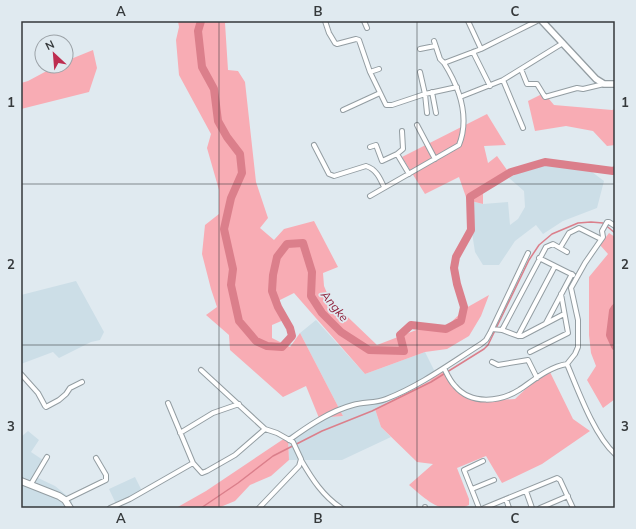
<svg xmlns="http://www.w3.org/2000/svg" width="636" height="529" font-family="Mulish,sans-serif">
  <rect width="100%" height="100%" fill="#e0eaf0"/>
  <path fill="#ccdee7" d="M562,160l22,6 20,15 -7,27 -34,13 -20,13 -7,-9 -21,16 -16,24h-16l-8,-13 -8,-52 16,4 25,-2 2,23 8,-6 7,-12 -1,-16 -15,-13 31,-16z
    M76,281l28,51 -4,8 -9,2 -32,16 -6,-6 -32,12v-69z
    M316,320l49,54 60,-22 10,20 -5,9 -55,28 6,18 10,10 -49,23h-53l-1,-24 31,-18 24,-2 -43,-83z
    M28,431l11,9 -8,12 12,8 -9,16 21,10 16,13 2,9h-52v-71z
    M135,477l7,14 -24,12 3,5h-20l15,-4 -7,-15z"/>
  <path fill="#f8acb4" d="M178,21h58l-11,2 3,47 10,1 7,11 11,100 12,36 -8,10 14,12 10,-11 30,-8 24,46 -15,6 1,13 6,14 47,45 55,-21 13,4 21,-20 23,-13 -8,21 -12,20 -22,13 -22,3 -60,22 -71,-81 -16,8 8,18 -14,6v13l18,9 10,-14 43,83 -24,2 -13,-32 -23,11 -53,-47 -1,-15 -23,-20 11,-8 -6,-18 -9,-35 3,-29 14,-11v-24l-12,-42 4,-14 -32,-59 -3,-35 3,-13z
    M93,50l4,18 -8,24 -68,17v-26l7,-2 28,-15h10v-5z
    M544,93l10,12 58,5 3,-1v36l-8,1 -14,-15 -27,-5 -31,5 -7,-30z
    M487,114l19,31 -22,1 4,17 9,-7 10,14 -24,21v13l-16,-4 -8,-23 -34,17 -23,-37z
    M609,233l6,4v64l-6,22 4,26 2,4v46l-12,9 -16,-28 9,-14 -5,-13 -2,-18v-58l19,-23 -8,-9z
    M443,367l22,30 15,4 35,-2 33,-31 25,51 17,12 -48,33 -40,19 -16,-27 -29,12 12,31v6c-26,12 -41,-4 -60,-20l24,-21 -16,-2 -36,-35 -6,-18 55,-28 5,-9z
    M288,436l1,24 -18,16 -21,9 -15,16 -17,7h-42l30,-17z"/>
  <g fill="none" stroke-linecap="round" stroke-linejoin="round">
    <path stroke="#db7f8b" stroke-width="1.5" d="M201,508l37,-25 35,-27 49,-25 50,-20 59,-29 53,-33 4,-4 41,-85 10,-15 13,-11 26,-11 13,-1 12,1 12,10"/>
    <path stroke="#db7f8b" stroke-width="8" d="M201,21l-3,10 4,36 12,22 4,32 9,16 13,17 2,19 -11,25 -7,31 9,40 -2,16 8,36 17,20 11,5 15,1 10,-11 -2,-8 -12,-21 -6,-16 1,-16 4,-18 10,-13 16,-1 9,29 -1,24 11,17 19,19 28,18 35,1 -4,-16 11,-10 35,4 15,-8 3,-14 -7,-23 -3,-16 2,-11 15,-27 -1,-33 41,-25 34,-10 68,9 2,-1
      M615,308l-2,3 -3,24 5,11"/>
    <defs>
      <path id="minor" d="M325,21l4,12 6,10 2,1 19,-5 3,1 11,32 16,33h6l33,-11 32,-7
        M364,21l3,7
        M468,21l13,28
        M434,41l6,18 4,4
        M420,49l15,-3
        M473,52l17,34
        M521,69l6,15h10l8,13 32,-9 6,1 21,-5
        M370,72l9,-3
        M420,72l5,22 2,19
        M503,80l20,48
        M432,92l4,21
        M460,97l43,-17 60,-37
        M343,110l37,-17
        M417,125l18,34
        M314,145l15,29 5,2 32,-10c10,3 14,12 18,21
        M370,147l6,-2 6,16 15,-7 12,20
        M397,154l6,-5 -1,-18
        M370,196l89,-51c11,-28 0,-58 -15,-82l37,-14 56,-28
        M615,226l-6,-4h-2l-5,9 1,6 -18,26 -14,25 7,32v27l-3,7 -8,10c11,26 27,71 48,90
        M560,248l9,-15 10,-5 20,10
        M539,258l34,17
        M546,323l26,-49
        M492,329l10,1 16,6h4l42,-22
        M502,330l44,-83 7,-3 14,8
        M518,336l37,-70
        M530,352l38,-19 -7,-39
        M492,362l6,3 30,-5 9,18
        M444,368c3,6 6,13 11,18 16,19 45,16 64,4 15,-10 30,-23 48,-26
        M201,370l64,59 12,4 16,9 8,17 -2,7 -40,42
        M21,374l17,19 7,13 1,1 13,-7 7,-6 4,-6 12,-6
        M168,403l25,60 9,10 5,-2 28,-16 30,-26
        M180,433l33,-20 26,-9
        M289,440c19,-14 41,-29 64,-35 11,-3 23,-2 33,-6 34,-13 65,-36 95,-55l5,-4 4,-7 38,-80
        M301,460c11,19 22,36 40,48
        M31,484l16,-27
        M472,489l22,-9
        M526,491l6,17
        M506,499l3,9
        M65,500l41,-20v-5l-10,-17
        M110,508l20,-9 63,-36
        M425,508v-1
        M479,508l-15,-38 19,-9
        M484,508l73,-30 3,2 13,28
        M540,508l28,-12"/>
      <path id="secondary" d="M542,21l54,58 8,5h11"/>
      <path id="primary" d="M21,481l38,15 6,4 5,8"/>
    </defs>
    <use href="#minor" stroke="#939da2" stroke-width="6"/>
    <use href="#secondary" stroke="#939da2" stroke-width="8"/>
    <use href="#primary" stroke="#939da2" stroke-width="8"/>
    <use href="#minor" stroke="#fff" stroke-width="4"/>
    <use href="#secondary" stroke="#fff" stroke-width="5.5"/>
    <use href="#primary" stroke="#fff" stroke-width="6"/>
  </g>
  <path fill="none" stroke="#35393b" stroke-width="1" stroke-opacity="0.55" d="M219,21v487M417,21v487M21,184h594M21,345h594"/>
  <g text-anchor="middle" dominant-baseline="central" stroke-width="3.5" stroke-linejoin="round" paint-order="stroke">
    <g font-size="12" font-style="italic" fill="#8f223c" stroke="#e0eaf0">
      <text transform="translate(335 306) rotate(51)">Angke</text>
    </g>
  </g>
  <rect width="636" height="529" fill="none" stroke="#e0eaf0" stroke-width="44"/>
  <g transform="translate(54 54) rotate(334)"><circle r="19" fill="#e0eaf0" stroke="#9ca3a8"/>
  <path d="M0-3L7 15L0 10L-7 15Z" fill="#bd2d50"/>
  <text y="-6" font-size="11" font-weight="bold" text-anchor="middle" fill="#35393b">N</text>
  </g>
  <rect x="22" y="22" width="592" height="485" fill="none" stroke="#35393b" stroke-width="1.5"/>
  <g font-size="13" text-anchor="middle" font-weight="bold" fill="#35393b">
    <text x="121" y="16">A</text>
    <text x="318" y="16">B</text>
    <text x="515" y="16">C</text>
    <text x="11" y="107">1</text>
    <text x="625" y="107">1</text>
    <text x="11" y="269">2</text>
    <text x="625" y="269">2</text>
    <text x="11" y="431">3</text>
    <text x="625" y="431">3</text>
    <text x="121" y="523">A</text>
    <text x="318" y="523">B</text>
    <text x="515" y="523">C</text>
  </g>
</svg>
